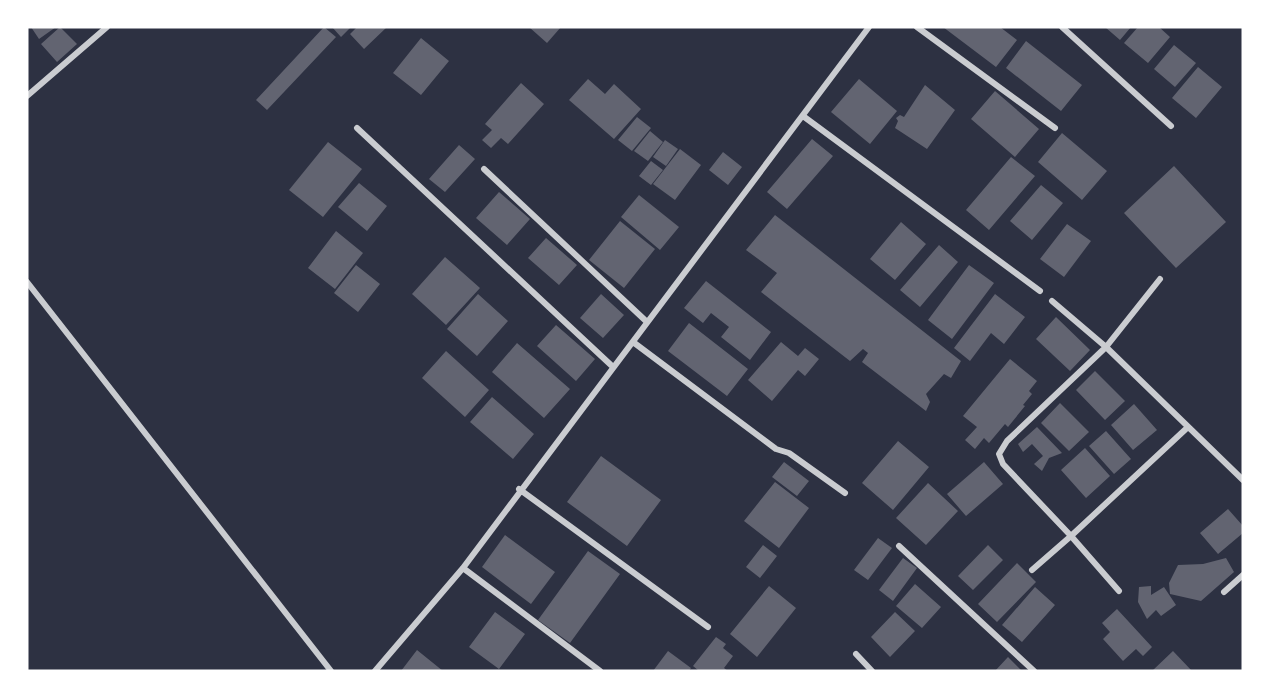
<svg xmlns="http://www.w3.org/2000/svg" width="1270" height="698" font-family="'Libre Baskerville',serif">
  <rect width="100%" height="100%" fill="#2d3142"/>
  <path fill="#626471" d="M31,27h25l-17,12z
    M60,27l17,17 -20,18 -16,-18z
    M324,27l12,10 -69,73 -11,-10z
    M332,27h19l-10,10z
    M357,27h30l-23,22 -14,-15z
    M529,27h32l-14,16z
    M943,27h57l17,13 -21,27z
    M1105,27h26l-11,13z
    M1138,27h21l11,10 -22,26 -24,-20z
    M421,38l28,23 -28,34 -28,-22z
    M1026,41l56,44 -21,26 -55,-43z
    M1174,45l22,18 -21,24 -21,-18z
    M1198,67l24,20 -26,31 -24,-20z
    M588,79l17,15 9,-10 27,25 -27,30 -45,-39z
    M859,79l38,32 -27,33 -39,-32z
    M521,83l23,21 -36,40 -7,-6 -10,10 -9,-8 10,-10 -7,-6z
    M925,85l30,25 -28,39 -32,-21 3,-7 -2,-3 4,-3 4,2z
    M995,91l44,38 -24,28 -44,-38z
    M637,117l14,11 -19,23 -14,-11z
    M650,131l13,11 -15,19 -14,-10z
    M1062,133l45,38 -25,29 -44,-38z
    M812,139l21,17 -46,53 -20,-17z
    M665,140l13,9 -12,17 -13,-9z
    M328,142l34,27 -39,48 -34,-27z
    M459,145l16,14 -30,33 -16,-13z
    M680,149l21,16 -26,35 -22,-16z
    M723,152l19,15 -14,18 -19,-15z
    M1011,157l24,19 -46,54 -23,-20z
    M651,161l12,9 -12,15 -12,-9z
    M1174,166l52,56 -50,46 -52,-55z
    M359,183l28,23 -20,25 -29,-24z
    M1041,185l22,18 -31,37 -22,-19z
    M499,192l31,27 -23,26 -31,-27z
    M639,195l40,32 -19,23 -39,-33z
    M775,215l186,146 -10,17 -7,-4 -18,20 4,8 -4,9 -64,-49 6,-9 -5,-4 -13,12 -89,-69 16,-19 -31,-23z
    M620,221l35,28 -31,39 -35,-28z
    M901,222l25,22 -31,36 -25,-21z
    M1067,224l24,17 -27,36 -24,-18z
    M336,231l27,22 -28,36 -27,-21z
    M546,238l31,27 -18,20 -31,-27z
    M939,245l19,17 -38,45 -20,-17z
    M445,257l35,31 -34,37 -34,-31z
    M356,265l24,19 -22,28 -24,-19z
    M969,265l25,18 -42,56 -24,-19z
    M706,281l65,51 -21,28 -29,-23 8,-10 -18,-14 -8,10 -19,-15z
    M478,294l30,27 -31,35 -30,-27z
    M601,294l23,21 -21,23 -23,-20z
    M995,294l30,23 -21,27 -13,-11 -21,28 -16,-13z
    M1056,317l34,33 -20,21 -34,-32z
    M689,323l59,46 -21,27 -59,-45z
    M556,325l39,34 -19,22 -39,-35z
    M781,342l17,14 7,-8 14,11 -14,17 -7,-6 -26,31 -24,-21z
    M517,343l53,46 -26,29 -52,-46z
    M446,351l43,39 -24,27 -43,-39z
    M1010,359l27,22 -8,10 3,3 -9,11 2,1 -17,21 -3,-3 -16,19 -5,-5 -9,11 -10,-9 12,-13 -14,-11z
    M1095,371l30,30 -20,19 -29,-30z
    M492,397l42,37 -21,25 -43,-37z
    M1060,403l29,29 -20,19 -28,-28z
    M1134,404l23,26 -24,20 -22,-25z
    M1037,427l25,26 -13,5 -7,13 -8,-7 9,-8 -11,-12 -9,8 -5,-8z
    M1106,431l25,28 -17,15 -25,-28z
    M898,441l31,26 -36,43 -31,-27z
    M1085,448l25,28 -24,22 -25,-28z
    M601,456l60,44 -34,46 -60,-44z
    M784,462l25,19 -12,15 -25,-19z
    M984,462l19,22 -37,32 -19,-22z
    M775,482l34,26 -30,40 -35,-27z
    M928,483l30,28 -32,34 -30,-27z
    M1228,509l15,17v7l-25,21 -18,-21z
    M505,535l50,37 -24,32 -49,-37z
    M878,538l14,10 -24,32 -14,-10z
    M763,545l14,11 -17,22 -14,-11z
    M988,545l15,15 -30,30 -15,-14z
    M588,551l32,23 -50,69 -32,-23z
    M903,558l14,10 -24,33 -14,-11z
    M1226,558l8,14 -33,29 -31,-7 -1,-11 9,-18 25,-1z
    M1017,563l19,19 -39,40 -19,-18z
    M915,584l26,23 -19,21 -26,-22z
    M769,586l27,22 -39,49 -27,-23z
    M1151,586v9l13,-8 12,18 -15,11 -5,-6 -9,9 -9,-17 1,-15z
    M1035,587l20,18 -33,37 -20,-17z
    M1117,609l35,38 -9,9 -7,-7 -13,12 -20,-22 7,-7 -8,-9z
    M495,612l30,22 -26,35 -30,-22z
    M895,612l20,19 -25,26 -19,-20z
    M716,637l10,7 -3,4 10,8 -9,12 4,3h-29l-6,-5z
    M417,650l26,21h-42z
    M668,651l23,17 -2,3h-36z
    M1173,651l19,20h-40z
    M1008,657l14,14h-27z"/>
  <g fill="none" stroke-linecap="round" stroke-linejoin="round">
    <path stroke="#caccd0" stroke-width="6" d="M917,27l138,101
      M1062,27l109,99
      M27,96l80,-69
      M803,116l237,175
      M357,128l255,238
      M484,169l163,153
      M27,282l304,389
      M1052,301l54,46 54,-68
      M633,342l143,107 13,4 56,40
      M1188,427l-117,109 -68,-72 -4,-10 8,-13 99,-94 137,133
      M519,489l189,138
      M899,546l135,125
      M463,568l137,103
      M1032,570l39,-34 48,55
      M1224,592l19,-17
      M856,654l16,17
      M375,671l88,-103 406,-541"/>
  </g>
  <rect width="1270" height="698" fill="none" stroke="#ffffff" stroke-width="57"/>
</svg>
